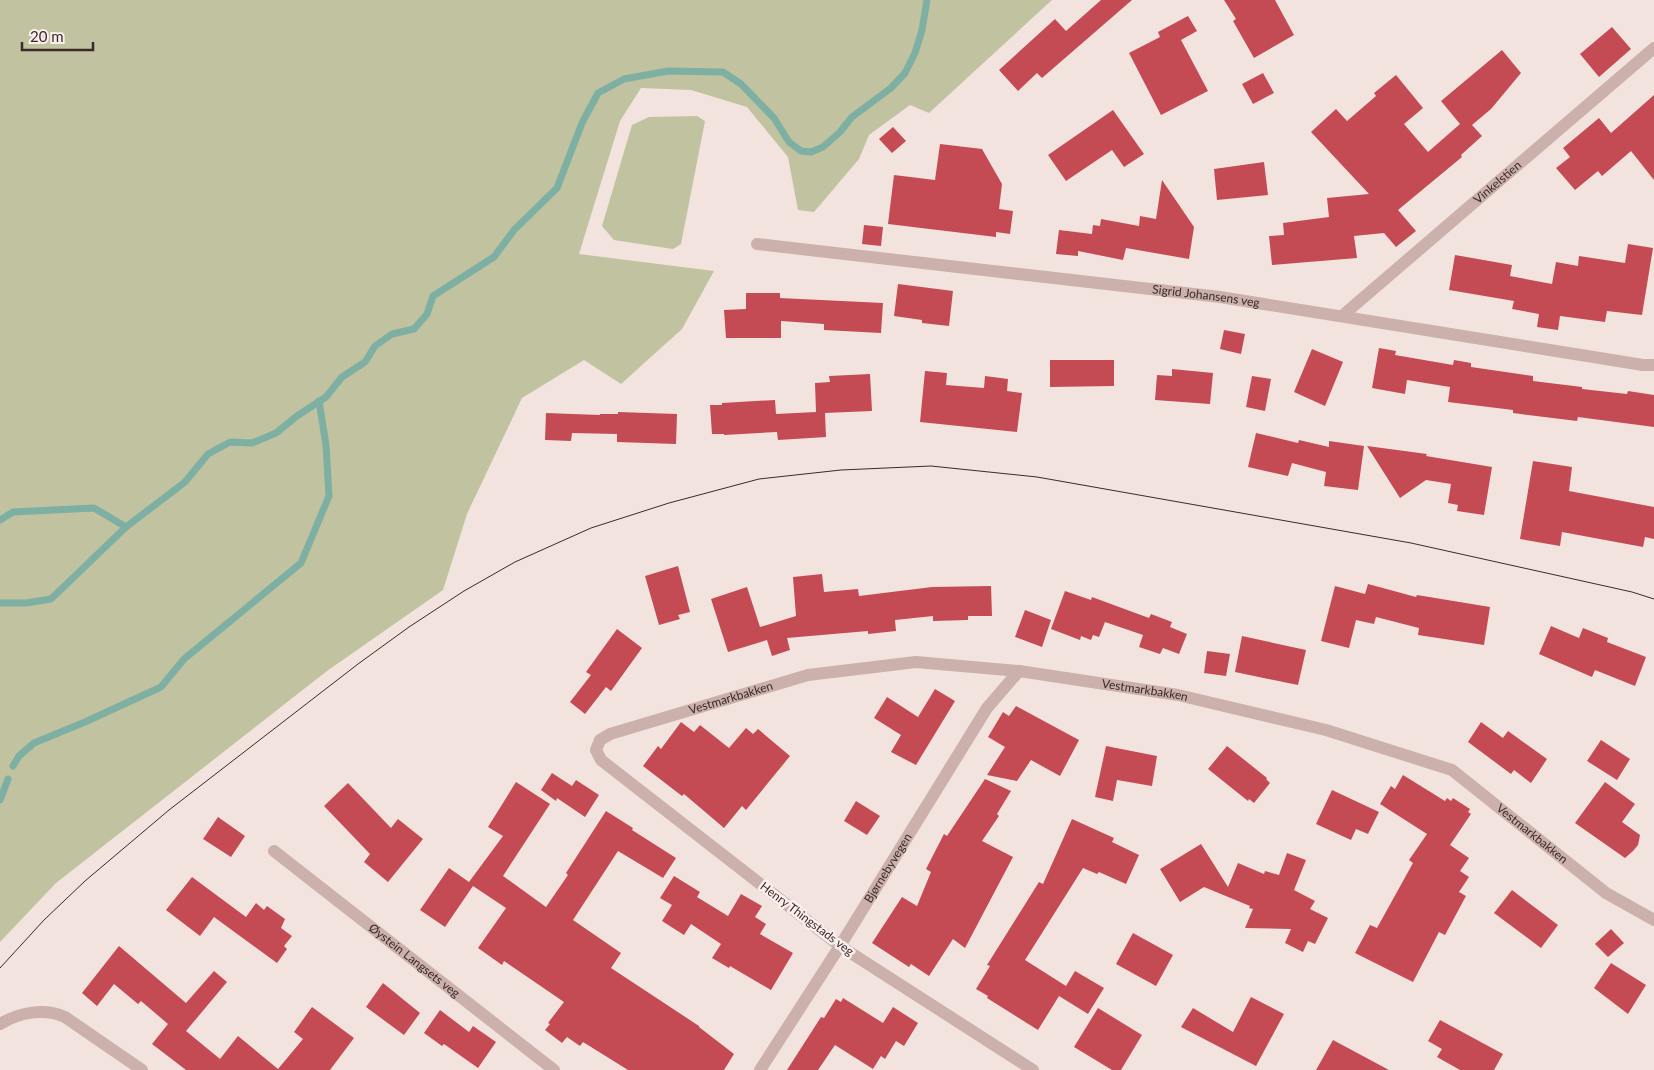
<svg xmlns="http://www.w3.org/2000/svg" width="1654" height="1070" font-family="Lato,sans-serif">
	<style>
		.green { fill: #c1c29f }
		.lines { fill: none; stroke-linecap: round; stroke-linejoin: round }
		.stream { stroke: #7eafa3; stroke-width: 7 }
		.building { fill: #c44b53 }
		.minor { stroke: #cbb0ab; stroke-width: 12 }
		.tram { stroke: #392a2a; stroke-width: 1 }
		.labels { text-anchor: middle; stroke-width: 5; stroke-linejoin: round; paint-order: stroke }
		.street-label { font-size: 12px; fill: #392a2a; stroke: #faefec }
	</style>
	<rect width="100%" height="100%" fill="#f3e3df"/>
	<g class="green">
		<path d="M0,0H1052L929,113L910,105L869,135L859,159L814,212L798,210L788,157L747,107L691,90L641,88L620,121L579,254L714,271L682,329L621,384L584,360L522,398L467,514L443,590L327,671L56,883L0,942Z"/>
		<path d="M697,116L705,121L681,244L673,249L614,240L602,226L632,125L649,117Z"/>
	</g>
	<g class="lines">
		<g class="stream">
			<path d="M0,520L13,512L94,508L126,527L185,482L208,454L230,442L252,443L276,433L297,416L326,397L342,377L365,362L375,346L392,334L414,329L427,314L433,296L494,257L514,230L557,188L582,123L598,93L624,79L668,71L723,72L741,84L774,118L789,142L801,151L811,152L823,147L840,132L852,117L891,88L905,73L915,53L922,30L927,0"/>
			<path d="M0,603H26L51,599L126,527"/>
			<path d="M13,766L19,756L34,743L85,722L161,687L184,659L301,563L329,496L326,445L319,401"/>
			<path d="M0,800L8,779"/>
		</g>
	</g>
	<g class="building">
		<path d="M1101,0H1132L1042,78L1037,73L1018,91L999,70L1055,19L1066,31Z"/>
		<path d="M1224,0H1275L1294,35L1254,58L1233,21L1236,19Z"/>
		<path d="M1188,16L1197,31L1181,40L1208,91L1161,115L1129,53L1160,37L1158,32Z"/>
		<path d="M1612,27L1631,49L1599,77L1580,54Z"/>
		<path d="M1502,50L1521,73L1491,109L1472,125L1482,136L1461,155L1462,157L1398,210L1416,231L1396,247L1384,233L1354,236L1357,258L1272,265L1269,236L1284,235L1283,223L1329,217L1327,198L1369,194L1311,132L1336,109L1347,121L1376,96L1374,93L1396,75L1423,108L1404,124L1428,152L1460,124L1441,101Z"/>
		<path d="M1263,73L1274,93L1253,104L1242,84Z"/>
		<path d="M1654,95V180L1631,151L1602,176L1598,171L1575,190L1556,168L1570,157L1563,148L1599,118L1611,133Z"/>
		<path d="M1113,110L1144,154L1124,167L1112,150L1066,181L1048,155Z"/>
		<path d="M893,127L906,141L892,153L879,139Z"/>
		<path d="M940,144L982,149L1002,184L999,209L1013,211L1010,234L996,232V237L888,224L894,175L935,180Z"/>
		<path d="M1264,162L1268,195L1217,200L1214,169Z"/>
		<path d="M1162,180L1194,227L1189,259L1126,248L1123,260L1078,251V256L1056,254L1059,230L1092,234L1093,225L1100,226L1101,219L1139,226L1140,216L1156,219Z"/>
		<path d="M864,225L883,227L881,246L862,244Z"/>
		<path d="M1628,244L1653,248L1642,315L1607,311L1605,322L1560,316L1558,330L1537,327L1539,314L1512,309L1514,301L1449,290L1455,255L1512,265L1510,276L1552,284L1556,262L1578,266L1579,256L1625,263Z"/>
		<path d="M898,284L953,291L949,326L922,323V320L894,316Z"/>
		<path d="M746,293H780V298L883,303L881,333L824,330V324L781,321V338H726L724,310L746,309Z"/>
		<path d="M1224,330L1245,334L1241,354L1220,349Z"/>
		<path d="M1379,348L1396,351L1395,355L1453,365L1454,360L1471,363V367L1533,376V381L1582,387V389L1627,394L1628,391L1654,395V427L1578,417L1577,421L1513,413V410L1448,402L1450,387L1407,380L1405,394L1372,388Z"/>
		<path d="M1312,349L1343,362L1325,406L1294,392Z"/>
		<path d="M1050,360H1114V386L1050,387Z"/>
		<path d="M1172,369L1213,373L1210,404L1155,400L1157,375L1172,376Z"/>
		<path d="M925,371L947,373L946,385L984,388L985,376L1008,379L1007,391L1022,393L1017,432L920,422Z"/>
		<path d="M870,374L872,411L825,413L826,437L778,440L777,432L724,435V434H712L710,405H722V403L775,400L776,414L816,412L815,383L830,382L829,376Z"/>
		<path d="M1252,376L1271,379L1265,411L1246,407Z"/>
		<path d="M618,412L677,414L676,444L617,442V434L572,433L571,441L545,440L546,413L600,415V414H618Z"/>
		<path d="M1256,433L1298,443L1299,440L1329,447V441L1364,446L1358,490L1324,486L1326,472L1292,463L1288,476L1248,467Z"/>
		<path d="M1367,446L1427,454L1426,456L1492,467L1484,515L1457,511L1458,505L1448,503L1451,484L1426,480L1400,498Z"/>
		<path d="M1533,461L1572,467L1569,491L1654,507V539L1645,537L1643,547L1562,532L1560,546L1520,539Z"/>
		<path d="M678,566L690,612L678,615L680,619L659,625L645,576Z"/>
		<path d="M822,574L824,592L858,589L859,596L932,587L991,586L992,616H968V620L933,621V616L895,620L896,631L868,634V631L787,638L790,650L772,656L767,640L728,652L711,599L747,587L760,627L796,616L793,577Z"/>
		<path d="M1368,584L1416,597L1417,595L1490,607L1484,645L1418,635L1419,628L1376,617L1374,624L1356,620L1349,648L1321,641L1335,586L1365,594Z"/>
		<path d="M1065,591L1091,600L1092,597L1149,618L1151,614L1172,622L1170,627L1187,634L1179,654L1163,648L1160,654L1139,647L1143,635L1105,622L1099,637L1093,635L1091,640L1081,636L1080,640L1051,629Z"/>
		<path d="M1025,610L1051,620L1042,647L1015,637Z"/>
		<path d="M1551,626L1579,638L1583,628L1608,638L1607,642L1646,657L1635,686L1595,670L1592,677L1539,654Z"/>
		<path d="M617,629L642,648L611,691L606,687L585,714L570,702L591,675L586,672Z"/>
		<path d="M1242,636L1306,650L1298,685L1235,672Z"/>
		<path d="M1207,651L1230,654L1226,676L1204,673Z"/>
		<path d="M935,689L955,701L916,765L891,752L901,735L874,718L887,697L918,717Z"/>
		<path d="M1016,706L1079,740L1060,776L1031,760L1017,781L987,775L1005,747L988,737L1003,712L1009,716Z"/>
		<path d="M681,722L694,732L700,725L729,748L746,728L753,734L758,729L790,756L746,810L742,806L724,828L684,794L682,796L643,766L658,746L661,749Z"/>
		<path d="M1481,722L1503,738L1508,731L1547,759L1531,783L1514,770L1511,774L1468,742Z"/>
		<path d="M1601,740L1630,759L1617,780L1587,761Z"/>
		<path d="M1106,746L1157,756L1152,786L1117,780L1113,801L1095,797Z"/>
		<path d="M1227,746L1267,778L1266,779L1270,783L1254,803L1249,799L1248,801L1208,769Z"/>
		<path d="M552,773L572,786L576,780L599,795L585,817L557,798L556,801L541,790Z"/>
		<path d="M1403,775L1445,801L1447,798L1451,801L1453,798L1470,809L1468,812L1471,814L1450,845L1469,858L1460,871L1469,877L1459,892L1466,896L1445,935L1439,932L1413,982L1355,953L1370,925L1377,928L1413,863L1409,860L1427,834L1380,804L1391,786L1395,789Z"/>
		<path d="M985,779L1011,791L997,814L999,816L982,841L1013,857L965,948L953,939L929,976L911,964L909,967L872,943L902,897L917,906L931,872L926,869L944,834L947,836Z"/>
		<path d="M516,782L550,804L503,876L546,907L568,875L566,873L606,811L633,828L632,830L676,858L663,878L618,851L573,920L621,953L611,968L699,1026V1027L734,1054L724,1070H628L583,1042L580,1046L567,1037L562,1043L545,1030L550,1024L548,1023L564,1002L504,961L502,965L478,948L506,908L473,886L445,927L420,910L449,868L469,882L503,836L488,827Z"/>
		<path d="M1605,782L1635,804L1622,822L1640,835L1638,845L1633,851L1625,858L1575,823Z"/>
		<path d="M348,783L391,828L398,819L423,839L388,882L364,862L370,854L324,806Z"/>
		<path d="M1332,790L1379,812L1368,834L1356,829L1351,840L1316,824Z"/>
		<path d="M856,801L880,816L867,835L844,821Z"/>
		<path d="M218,817L245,836L231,857L203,839Z"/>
		<path d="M1072,819L1114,838L1112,842L1139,855L1126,884L1099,872L1097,874L1083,868L1025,960L1066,986L1075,971L1104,988L1088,1014L1059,996L1038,1030L987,998L988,996L976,989L990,966L987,965L1039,882L1043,884Z"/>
		<path d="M1201,844L1228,887L1238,863L1264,874L1265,871L1279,875L1287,853L1306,860L1294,890L1315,901L1310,909L1328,918L1315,944L1308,941L1303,952L1285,943L1291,929L1245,928L1253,909L1249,908L1250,906L1204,887L1180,902L1160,869Z"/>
		<path d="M674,876L700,892L697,897L728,916L741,894L762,906L755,917L766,924L760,934L793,953L771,990L730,966L729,968L712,958L721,944L691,924L684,935L662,921L672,905L660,898Z"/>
		<path d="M192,877L246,917L256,903L264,910L267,906L285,919L281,928L292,936L284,946L287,949L277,963L214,917L200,936L166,910Z"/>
		<path d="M1512,890L1558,925L1541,948L1494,913Z"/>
		<path d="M1611,929L1624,943L1608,957L1595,944Z"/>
		<path d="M1133,933L1173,955L1156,986L1116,964Z"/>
		<path d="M119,946L186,1003L214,971L227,982L186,1031L220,1059L238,1036L278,1069L303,1039L294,1032L312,1007L354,1038L330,1070H186L152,1044L168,1024L141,1001L138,1004L114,984L97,1006L82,993Z"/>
		<path d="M1611,963L1646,985L1628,1014L1594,988Z"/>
		<path d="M383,983L420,1013L404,1035L366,1007Z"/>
		<path d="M1251,997L1284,1014L1256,1066L1181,1027L1193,1008L1233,1032Z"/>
		<path d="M843,998L883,1023L893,1007L918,1023L904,1046L896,1041L885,1059L881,1056L873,1069L835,1045L818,1070H787L821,1017L824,1018L836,999L841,1002Z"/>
		<path d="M1098,1008L1142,1035L1121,1070H1112L1074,1047Z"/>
		<path d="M440,1010L469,1032L473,1026L496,1042L478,1068L444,1044L442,1046L424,1033Z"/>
		<path d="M1440,1020L1503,1054L1494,1070H1460L1437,1057L1442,1049L1428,1041Z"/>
		<path d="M1333,1040L1389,1070H1316Z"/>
	</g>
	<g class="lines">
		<g class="minor">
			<path id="s1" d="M757,244L1220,297L1643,365H1654"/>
			<path id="s2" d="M1342,316L1654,48"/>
			<path id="s3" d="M274,851L554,1070"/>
			<path d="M0,1024C20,1012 44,1008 65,1017L142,1070"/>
			<path id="s4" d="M760,1070L840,946L987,708L1019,671"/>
			<path id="s5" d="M1033,1070L840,946L601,760L596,750L600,740L610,734L808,675L916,662L1019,671L1178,695L1326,730L1452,770L1606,893L1654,920"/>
		</g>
		<path class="tram" d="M0,968L44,920L85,881L169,810L358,664L409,627L464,591L515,562L591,528L669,503L759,479L841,470L931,466L1037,477L1411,543L1632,592L1654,599"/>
	</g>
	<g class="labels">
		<g class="street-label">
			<text dy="4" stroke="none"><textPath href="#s2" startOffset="205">Vinkelstien</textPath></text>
			<text dy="4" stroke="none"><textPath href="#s1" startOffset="452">Sigrid Johansens veg</textPath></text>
			<text dy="4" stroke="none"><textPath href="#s5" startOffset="1112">Vestmarkbakken</textPath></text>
			<text dy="4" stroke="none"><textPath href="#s5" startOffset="692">Vestmarkbakken</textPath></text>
			<text dy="4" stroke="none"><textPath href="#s5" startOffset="1532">Vestmarkbakken</textPath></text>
			<text dy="4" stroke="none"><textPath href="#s4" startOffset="239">Bjørnebyvegen</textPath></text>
			<text transform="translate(807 919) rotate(37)" y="4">Henry Thingstads veg</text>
			<text dy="4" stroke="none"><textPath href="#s3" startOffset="178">Øystein Langsets veg</textPath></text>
		</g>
	</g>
	<path d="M22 42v8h71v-8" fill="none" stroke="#392a2a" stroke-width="2.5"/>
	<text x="30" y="42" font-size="15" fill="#392a2a" stroke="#faefec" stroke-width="4" paint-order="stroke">20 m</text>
</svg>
